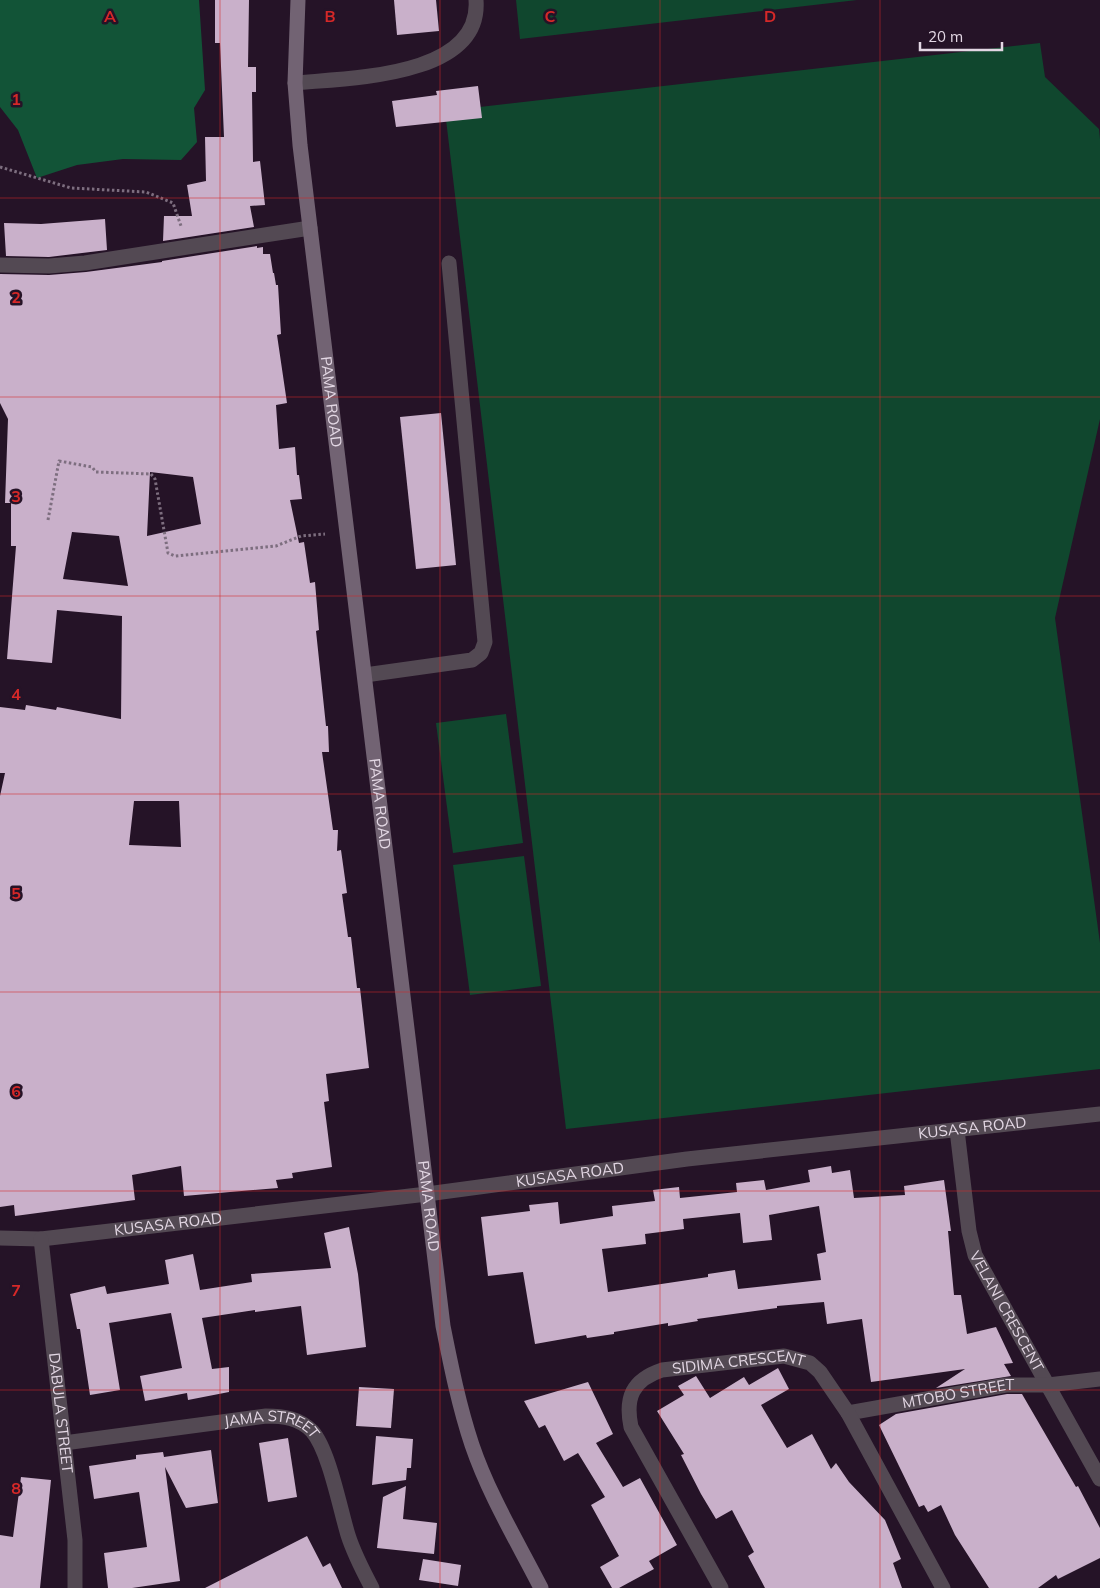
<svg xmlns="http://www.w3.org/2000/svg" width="1100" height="1588" font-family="Mulish,sans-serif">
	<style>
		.green { fill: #10472e }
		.forest { fill: #125437 }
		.building { fill: #c9b0ca; fill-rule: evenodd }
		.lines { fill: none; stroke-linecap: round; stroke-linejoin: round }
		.path { stroke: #7d6e7f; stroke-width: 3; stroke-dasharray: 2.5 2.5; stroke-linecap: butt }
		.lane { stroke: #534953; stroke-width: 15 }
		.street { stroke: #534953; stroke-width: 15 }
		.secondary { stroke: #726373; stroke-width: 15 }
		.grid { fill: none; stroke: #d62828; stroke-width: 1; stroke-opacity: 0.55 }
		.labels { text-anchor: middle; stroke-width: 5; stroke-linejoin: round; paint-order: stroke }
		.street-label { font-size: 15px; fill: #e3d7e4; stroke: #251327 }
		.grid-label { font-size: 16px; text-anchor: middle; font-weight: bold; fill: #d62828; stroke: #251327; stroke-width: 5; stroke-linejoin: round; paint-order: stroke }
	</style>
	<rect width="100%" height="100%" fill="#251327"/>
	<g class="green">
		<path d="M516,0H857L520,39Z"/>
		<path d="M1040,43L1045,77L1099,129L1100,139V419L1055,618L1100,943V1069L566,1129L445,111Z"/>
		<path d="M506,714L523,843L453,853L436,723Z"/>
		<path d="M524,856L541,986L470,995L453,865Z"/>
	</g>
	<path class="forest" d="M0,0H199L205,90L194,108L197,142L181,160L123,159L77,165L37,178L18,130L0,107Z"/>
	<g class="building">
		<path d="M215,0H249L248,67H256V92H252L253,162L260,161L265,205L250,206L254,227L163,241L164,216H192L187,185L206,181L205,137H224L220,43H215Z"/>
		<path d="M394,0H436L439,31L397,35Z"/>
		<path d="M478,86L482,118L396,127L392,101L437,95L436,91Z"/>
		<path d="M105,219L107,250L49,257L6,256L4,223L41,224Z"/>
		<path d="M257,246V248L263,247V254H270L273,273H274L276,285H278L281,334L277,335L287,403L276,405L279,449L295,447L297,475H299L302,499L290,500L299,543L304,542L310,583L315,582L319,630L316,631L326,726H328L329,752H322L333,830H338L337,851L341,850L347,893L342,894L348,937H351L357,988H360L369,1068L326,1074L329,1101L324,1102L332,1167L292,1173L293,1178L276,1180L278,1188L184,1196L181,1166L132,1175L135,1200L15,1216L14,1205L0,1207V796L5,773H0V707L25,710L26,705L56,710L57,707L121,719L122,616L57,610L52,663L7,659L16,546H11V503H5L8,419L0,403V274L49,275L86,272L162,262V261ZM150,472L193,477L201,524L147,536ZM72,532L119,536L128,586L63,579ZM134,801H179L181,847L129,845Z"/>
		<path d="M441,413L456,565L416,569L400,417Z"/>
		<path d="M831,1166L832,1173L850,1170L854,1198L905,1195L904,1186L944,1180L951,1231H948L954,1295H961L967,1334L996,1327L1013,1363L1004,1364L1011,1376L936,1388L965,1369L871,1382L862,1319L827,1324L824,1302L777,1306V1308L697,1319L698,1321L668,1326V1323L614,1332V1334L587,1338L586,1335L535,1344L523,1272L488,1276L481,1217L530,1211L529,1205L558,1202L560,1224L613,1216L612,1206L655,1201L653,1190L679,1187L680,1198L737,1192L736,1183L764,1180L766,1190L810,1182L808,1170ZM819,1206L826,1252L817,1254L821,1280L738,1289L735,1270L708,1274V1277L608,1292L602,1249L646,1244L645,1234L684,1229L683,1219L740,1213L743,1243L772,1240L769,1215Z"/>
		<path d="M349,1227L358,1274L366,1347L307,1355L301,1306L255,1312V1310L202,1318L212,1369L229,1367V1392L188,1400L187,1393L145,1401L140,1376L182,1368L171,1313L109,1323L120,1390L90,1395L80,1329H77L70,1294L105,1286L107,1294L169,1284L165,1260L193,1254L200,1290L252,1282L251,1274L331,1268L324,1233Z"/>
		<path d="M778,1368L789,1389L761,1405L787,1448L812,1434L831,1469L836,1463L849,1482L885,1520L901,1559L893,1563L902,1588H765L748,1556L754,1552L732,1510L716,1519L701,1494L681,1455L684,1454L657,1411L684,1395L678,1386L696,1376L710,1398L744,1377L749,1385Z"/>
		<path d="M588,1382L613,1434L596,1443L623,1487L640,1478L677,1545L649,1561L654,1569L619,1588H612L600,1567L619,1556L591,1505L605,1497L578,1453L564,1461L545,1425L539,1428L524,1401Z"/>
		<path d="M359,1387L394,1389L391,1428L356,1426Z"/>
		<path d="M1007,1394H1022L1076,1487L1078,1486L1100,1528V1558L1058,1579L1056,1575L1038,1588H989L955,1535L941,1505L928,1512L924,1505L919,1507L879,1425L896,1414Z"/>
		<path d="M376,1436L413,1439L411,1468H407L406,1480L372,1485Z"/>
		<path d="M288,1438L297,1497L268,1502L259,1443Z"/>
		<path d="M211,1450L218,1503L186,1508L165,1467L180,1581L132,1588H108L104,1553L147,1547L139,1492L94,1499L89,1466L136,1459V1455L163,1452L164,1457Z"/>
		<path d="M21,1477L51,1480L40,1588H0V1535L13,1537Z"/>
		<path d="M406,1486L403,1519L437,1523L434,1554L377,1548L383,1497Z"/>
		<path d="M307,1536L323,1567L330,1563L342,1588H205Z"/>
		<path d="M423,1559L461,1565L458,1586L419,1580Z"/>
	</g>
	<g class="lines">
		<g class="path">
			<path d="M0,167L71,188L146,192L173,203L181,226"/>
			<path d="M48,520L59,461L92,467L96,472L151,474L155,479L168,553L175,556L276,546L301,536L325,534"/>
		</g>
		<g class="lane">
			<path d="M295,83C346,78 482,78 476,0"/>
			<path d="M365,675L472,660L481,653L485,642L449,263"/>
		</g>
		<g class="street">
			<path d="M0,265L49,266L85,263L310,228"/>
			<path id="s1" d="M957,1130L969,1231L975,1255L1100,1479"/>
			<path id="s2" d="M0,1238L41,1239L427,1194L687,1159L1100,1114"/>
			<path id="s3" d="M41,1239L75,1540V1588"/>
			<path id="s4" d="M848,1413L1006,1385H1048L1100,1379"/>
			<path id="s5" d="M64,1443L266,1416C283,1416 299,1418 312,1431C329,1450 340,1509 348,1535C354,1554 363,1571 372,1588"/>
			<path id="s6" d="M721,1588L631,1427C625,1398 632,1380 662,1370L784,1356L810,1363L820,1372L848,1413L943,1588"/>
		</g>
		<path class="secondary" id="s7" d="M298,0L295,83L300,145L443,1326C451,1366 459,1406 472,1445C489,1495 517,1541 541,1588"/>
	</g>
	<path class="grid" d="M220,0V1588M440,0V1588M660,0V1588M880,0V1588M0,198H1100M0,397H1100M0,596H1100M0,794H1100M0,992H1100M0,1191H1100M0,1390H1100"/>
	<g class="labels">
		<g class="street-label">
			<text dy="5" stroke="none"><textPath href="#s7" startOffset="404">PAMA ROAD</textPath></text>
			<text dy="5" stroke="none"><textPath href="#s7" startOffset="809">PAMA ROAD</textPath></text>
			<text dy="5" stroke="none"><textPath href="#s2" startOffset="979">KUSASA ROAD</textPath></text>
			<text dy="5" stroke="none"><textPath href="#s2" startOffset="574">KUSASA ROAD</textPath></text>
			<text dy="5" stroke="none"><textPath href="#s7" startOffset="1214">PAMA ROAD</textPath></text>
			<text dy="5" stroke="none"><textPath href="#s2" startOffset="169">KUSASA ROAD</textPath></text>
			<text dy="5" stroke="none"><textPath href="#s1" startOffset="191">VELANI CRESCENT</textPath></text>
			<text dy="5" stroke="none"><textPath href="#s6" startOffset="335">SIDIMA CRESCENT</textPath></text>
			<text dy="5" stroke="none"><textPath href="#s4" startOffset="112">MTOBO STREET</textPath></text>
			<text dy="5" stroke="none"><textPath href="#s3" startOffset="175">DABULA STREET</textPath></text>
			<text dy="5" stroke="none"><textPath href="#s5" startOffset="211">JAMA STREET</textPath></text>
		</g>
	</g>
	<g class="grid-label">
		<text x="110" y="22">A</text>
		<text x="330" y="22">B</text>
		<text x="550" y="22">C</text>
		<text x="770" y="22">D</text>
		<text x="16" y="105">1</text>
		<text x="16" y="303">2</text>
		<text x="16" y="502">3</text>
		<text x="16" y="700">4</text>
		<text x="16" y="899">5</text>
		<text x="16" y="1097">6</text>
		<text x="16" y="1296">7</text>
		<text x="16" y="1494">8</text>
	</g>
	<path d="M920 42v8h82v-8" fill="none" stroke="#e3d7e4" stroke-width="2.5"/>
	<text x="928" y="42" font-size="15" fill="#e3d7e4" stroke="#251327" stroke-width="4" paint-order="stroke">20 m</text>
</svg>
